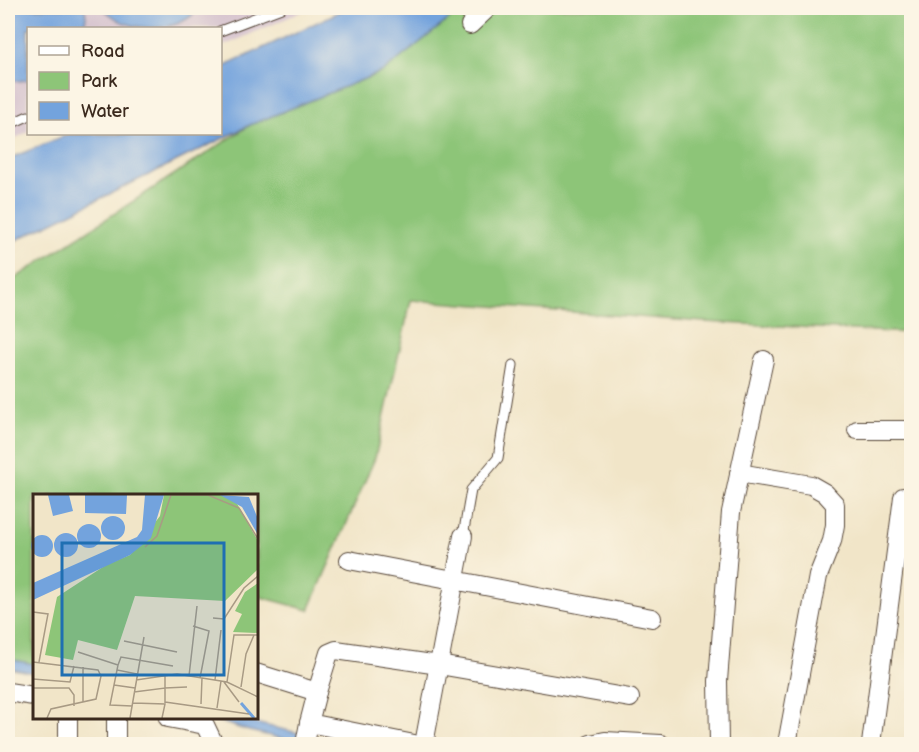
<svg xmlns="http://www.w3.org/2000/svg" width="919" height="752" font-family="'Balsamiq Sans',sans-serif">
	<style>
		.industrial { fill: #d1bdcc }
		.green { fill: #8dc578; stroke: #64784b; stroke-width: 1.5 }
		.water { fill: #73a3dd; stroke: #57667e; stroke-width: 1.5 }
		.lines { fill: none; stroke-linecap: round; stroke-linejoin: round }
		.service-casing { stroke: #564638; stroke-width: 11 }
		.minor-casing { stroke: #564638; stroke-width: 20 }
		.service { stroke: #fff; stroke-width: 9 }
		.minor { stroke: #fff; stroke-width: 18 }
		.inset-river { fill: none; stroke: #73a3dd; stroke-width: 3 }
		.inset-road { fill: none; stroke: #a89a84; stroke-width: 1.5 }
		.view { fill: #1f6fb2; fill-opacity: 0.15; stroke: #1f6fb2; stroke-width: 3 }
		.inset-edge { fill: none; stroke: #3b2a1e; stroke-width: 3 }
	</style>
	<rect width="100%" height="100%" fill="#fcf5e5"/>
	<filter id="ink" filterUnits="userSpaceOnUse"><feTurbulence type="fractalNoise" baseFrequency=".0167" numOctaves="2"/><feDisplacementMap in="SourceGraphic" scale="12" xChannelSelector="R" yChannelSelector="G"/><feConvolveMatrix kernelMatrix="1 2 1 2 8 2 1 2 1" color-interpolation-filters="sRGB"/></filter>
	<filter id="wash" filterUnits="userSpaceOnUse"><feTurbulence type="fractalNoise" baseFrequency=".008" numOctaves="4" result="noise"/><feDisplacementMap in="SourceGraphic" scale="24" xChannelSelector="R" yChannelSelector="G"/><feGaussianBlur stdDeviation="1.35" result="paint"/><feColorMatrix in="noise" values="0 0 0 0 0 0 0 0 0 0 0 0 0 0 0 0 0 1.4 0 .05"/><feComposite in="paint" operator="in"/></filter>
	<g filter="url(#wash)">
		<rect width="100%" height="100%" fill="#f1e5c8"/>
		<path class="industrial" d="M8,8H310L221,47L220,28H28V132L8,142Z"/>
		<path class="green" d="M463,8H911V333L704,322L411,300L375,458L309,610L257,596L256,496H34V664L8,659V283L250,125L384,71Z"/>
		<g class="water">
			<path d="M8,8H85L86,17L84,28H28V80L17,81L8,79Z"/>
			<path d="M102,8H199C183,29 149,32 125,23C117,21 109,13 102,8Z"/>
			<path d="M347,8H463L384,71L250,125L8,244V159L69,134H220L221,68Z"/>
			<path d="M8,659L34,664V673L8,668Z"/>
			<path d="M208,718H233L299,733L297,742L249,731Z"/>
		</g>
	</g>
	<g filter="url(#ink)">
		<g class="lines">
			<defs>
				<g id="service">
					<path d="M220,31L281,8"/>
					<path d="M8,125L28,116"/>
					<path d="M463,536L471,490L498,458L513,365"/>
				</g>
				<g id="minor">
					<path d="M470,25L488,8"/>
					<path d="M857,430H912"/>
					<path d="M739,473L811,485L825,493L835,504V525L832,541L818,576L787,744"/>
					<path d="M349,560L652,618"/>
					<path d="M256,673L317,692L309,723L414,744"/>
					<path d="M8,692L34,696"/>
					<path d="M317,692L329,653L336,650L439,665L630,698"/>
					<path d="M116,718V744"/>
					<path d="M168,718L205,725L214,744"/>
					<path d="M68,744V718"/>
					<path d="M305,744L309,723"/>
					<path d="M424,744L463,536"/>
					<path d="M590,744L605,741L661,744"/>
					<path d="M719,744L718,681L731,512L764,360"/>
					<path d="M871,744L903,497"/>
				</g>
			</defs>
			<use href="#service" class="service-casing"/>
			<use href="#minor" class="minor-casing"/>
			<use href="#service" class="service"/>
			<use href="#minor" class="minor"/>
		</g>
	</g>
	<g transform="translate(33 494)">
		<rect width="225" height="225" fill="#f1e5c8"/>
		<path d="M131,1H187L202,6L225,47V75L192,107L102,102L84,156L45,146L40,166L12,161L24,103L73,71L97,61L127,22ZM225,89V139L200,138L209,120L202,117L212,98Z" fill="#8dc578"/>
		<path d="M15,1H36L40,17L20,22ZM52,1H94L93,20L52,19ZM112,1H131L118,44L97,61L0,106V89L104,43L109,36ZM187,1L216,3L225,25V41L209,13ZM68 34a12 12 0 1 1 24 0a12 12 0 1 1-24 0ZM44 42a12 12 0 1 1 24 0a12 12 0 1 1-24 0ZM21 51a12 12 0 1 1 24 0a12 12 0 1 1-24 0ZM-2 52a11 11 0 1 1 22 0a11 11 0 1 1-22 0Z" fill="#73a3dd"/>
		<path class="inset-river" d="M208,209L221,224"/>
		<path class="inset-road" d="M112,53L124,42L138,1H175L206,14L225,45M0,118L15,120L6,168M180,124L191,125L211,94L225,82M160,132L176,137L167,184M91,147L144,158M45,158L85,171L84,176L104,180M0,168L65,176L68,182L63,205L18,215L14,224M85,171L88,163L140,172M50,173V208M84,176L77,211L99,212M132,180V194L154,193M156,182L164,112M0,185L37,188L41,172M103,186L144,180L194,188L225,203M182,186L188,136M191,188L206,208M194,188L201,141H225M81,191L102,194M208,193L213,160L221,141M0,194H36L41,201V212M101,198L132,194V209M132,208L216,220M100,209L132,210L129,224M168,210L169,184M184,214L188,187M97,224L111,143"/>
		<path class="view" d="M29,49H191V181H29Z"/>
		<rect width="225" height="225" class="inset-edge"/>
	</g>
	<rect width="919" height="752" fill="none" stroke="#fcf5e5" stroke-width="30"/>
	<rect x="27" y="27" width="195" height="108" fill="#fcf5e5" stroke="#afa495" stroke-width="1.5"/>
	<rect x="39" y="46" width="30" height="9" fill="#ffffff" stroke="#afa495" stroke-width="1.5"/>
	<text x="81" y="57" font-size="18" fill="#3b2a1e">Road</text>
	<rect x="39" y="72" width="30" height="18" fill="#8dc578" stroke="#afa495" stroke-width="1.5"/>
	<text x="81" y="87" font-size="18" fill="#3b2a1e">Park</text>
	<rect x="39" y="102" width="30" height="18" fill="#73a3dd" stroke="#afa495" stroke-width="1.5"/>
	<text x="81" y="117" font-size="18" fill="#3b2a1e">Water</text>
</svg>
